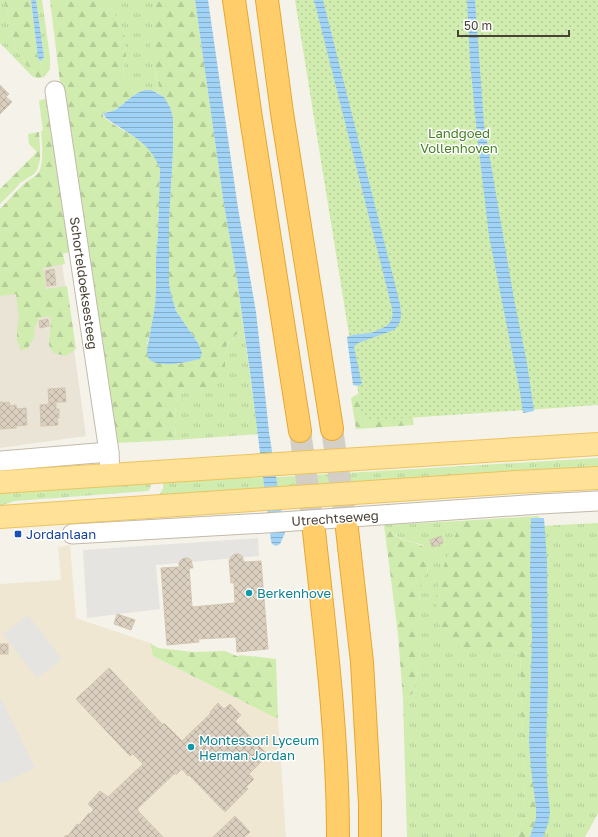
<svg xmlns="http://www.w3.org/2000/svg" width="598" height="837" font-family="'Golos Text',sans-serif">
	<style>
		.residential { fill: #eae4d6 }
		.education { fill: #efe7d2 }
		.grass { fill: url(#grass-tufts) }
		.forest { fill: url(#forest-firs) }
		.park { fill: url(#park-dots) }
		.parking { fill: #e6e4e0 }
		.water { fill: url(#water-rules) }
		.building { fill: url(#building-cross-hatch); stroke: #d3c6b0 }
		.lines { fill: none; stroke-linecap: round; stroke-linejoin: round }
		.highway-tunnel { stroke: #d3cfc5; stroke-width: 22; stroke-dasharray: 22 11; stroke-linecap: butt }
		.minor-casing { stroke: #c2baaa; stroke-width: 21 }
		.major-casing { stroke: #ecc360; stroke-width: 24 }
		.highway-casing { stroke: #e8a630; stroke-width: 24 }
		.minor { stroke: #fff; stroke-width: 19 }
		.major { stroke: #ffe298; stroke-width: 22 }
		.highway { stroke: #ffce6a; stroke-width: 22 }
		.transit-dot { fill: #1a4fb4; stroke: #fff; stroke-width: 1.5 }
		.culture-dot { fill: #0f9aa8; stroke: #fff; stroke-width: 1.5 }
		.labels { text-anchor: middle; stroke-width: 3; stroke-linejoin: round; paint-order: stroke }
		.park-label { font-size: 13px; fill: #478025; stroke: #fff }
		.street-label { font-size: 13px; fill: #4a4236; stroke: #fff }
		.transit-label { font-size: 13px; fill: #164399; stroke: #fff; text-anchor: start }
		.culture-label { font-size: 13px; fill: #0d838f; stroke: #fff; text-anchor: start }
	</style>
	<defs>
		<pattern id="grass-tufts" width="24" height="20" patternUnits="userSpaceOnUse"><rect width="24" height="20" fill="#d0ecaf"/><path d="M3 7l-1-3M5 7V3M7 7l1-3M15 17l-1-3M17 17v-4M19 17l1-3" fill="none" stroke="#b4cc97"/></pattern>
		<pattern id="forest-firs" width="22" height="20" patternUnits="userSpaceOnUse"><rect width="22" height="20" fill="#d0ecaf"/><path d="M5 1l3.5 6h-7zM16 11l3.5 6h-7z" fill="#b4cc97"/></pattern>
		<pattern id="park-dots" width="8" height="8" patternUnits="userSpaceOnUse"><rect width="8" height="8" fill="#d0ecaf"/><path d="M2 2h.1M6 6h.1" fill="none" stroke="#b4cc97" stroke-width="1.8" stroke-linecap="round"/></pattern>
		<pattern id="water-rules" width="6" height="5" patternUnits="userSpaceOnUse"><rect width="6" height="5" fill="#a1d3f6"/><path d="M0 2.5h6" fill="none" stroke="#85adc8"/></pattern>
		<pattern id="building-cross-hatch" width="8" height="8" patternUnits="userSpaceOnUse"><rect width="8" height="8" fill="#dbd0c0"/><path d="M0 0l8 8M0 8l8-8" fill="none" stroke="#b4aa9d"/></pattern>
	</defs>
	<rect width="100%" height="100%" fill="#f5f2e9"/>
	<path class="residential" d="M62,263L86,436L0,448V266Z"/>
	<path class="education" d="M70,545L76,618L150,643L153,656L278,719L286,837H0V584L61,580L58,547Z"/>
	<g class="grass">
		<path d="M0,0H4L16,49L37,78L33,77L0,43Z"/>
		<path d="M36,0H42L50,58V69L48,72L44,77L40,61L42,60L44,57Z"/>
		<path d="M107,0H159L154,10L155,71L161,95C151,89 145,88 135,95C132,87 130,82 122,77L126,56L124,32Z"/>
		<path d="M241,332H244L258,434L176,440C176,424 172,405 181,390L194,388L225,369C225,351 224,341 241,332Z"/>
		<path d="M598,458V470L159,495C163,490 165,485 161,479L280,477Z"/>
		<path d="M151,482C151,486 151,488 148,491L15,501L0,506V488Z"/>
		<path d="M459,521L456,534L491,652L503,650L520,653L525,806L517,837H407L403,700L405,699L414,692L417,677L419,661V605L420,589L424,577L429,565L423,545C405,540 398,539 384,525Z"/>
		<path d="M598,523V813L585,837H540V526Z"/>
	</g>
	<g class="forest">
		<path d="M4,0H31L38,58L40,61L44,77L40,78H37L16,49Z"/>
		<path d="M50,0H107L124,32L126,56L122,77C130,82 132,87 135,95L113,111L103,113V116C112,125 124,130 135,137C147,144 155,156 160,169L158,233L156,258V287L155,306L151,329L147,344L178,364L198,359V343L176,311L171,294L169,283V222L173,150V118L170,107L164,97L161,95L160,91L150,48L154,10L159,0H195L224,205L237,279L244,332H241L234,336L227,344L225,355V369L221,378L209,387L181,390C172,405 176,424 176,440L116,443L64,115Z"/>
		<path d="M44,99H47L73,251L63,254L65,264L43,268L46,289L67,286L76,349L66,356L53,353L49,345L51,319L48,316L39,318L35,327L34,337L28,348L21,351L17,340V328L19,318L16,294L0,296V209C8,201 14,193 22,186C27,180 35,178 39,172C44,161 42,143 41,131H43L39,101Z"/>
		<path d="M39,132L40,147V160L37,170L34,174L20,183L14,190L0,204V189L37,152L29,144L28,134Z"/>
		<path d="M363,391L409,399L414,425L356,429L351,398Z"/>
		<path d="M539,516L540,526V837H517L525,806L520,653L503,650L491,652H480L460,647L449,640L440,628L437,613L436,594L440,576L456,534L459,521Z"/>
		<path d="M384,525C390,530 395,536 402,539C412,543 420,543 428,550L429,565L424,577L420,589L419,605L420,632L419,661L417,677L414,692L405,699L403,700L398,634Z"/>
		<path d="M150,643L158,648L193,652L225,651L239,657V655L276,659L278,719L153,656Z"/>
	</g>
	<path class="park" d="M295,0H598V405L363,421Z"/>
	<g class="parking">
		<path d="M258,538L259,556L156,565L160,609L87,618L83,550Z"/>
		<path d="M28,615L62,659L37,678L3,634Z"/>
		<path d="M1,698L35,768L1,784L0,781V699Z"/>
	</g>
	<g class="water">
		<path d="M31,0H36L44,57L42,60L40,61L38,58Z"/>
		<path d="M195,0H208L238,208L256,312L262,365L269,432L285,533L280,544L276,546L272,544L271,541L251,380L237,279L224,205Z"/>
		<path d="M314,0H323L400,304C401,315 403,321 394,330L358,343L354,347L362,384L358,386L353,385L347,337C355,333 360,335 369,333C372,333 375,331 378,330C390,325 394,321 392,308Z"/>
		<path d="M467,0H475L484,124L514,299L527,363L534,411L523,413L520,392L489,236L477,134L470,61Z"/>
		<path d="M145,90H151L157,93L164,97L170,107L173,118V150L169,222V283L171,294L176,311L198,343L202,353L200,359C188,362 158,369 149,359C147,356 147,353 147,350L155,306L156,287V258L158,233L160,169C149,140 129,135 106,118L103,114C106,112 111,112 115,110C124,104 135,92 145,90Z"/>
		<path d="M531,518H544L547,560L548,685L546,745L547,780L550,813L548,824L543,837H530L536,818V808L531,769L529,742L532,634L530,572Z"/>
	</g>
	<g class="building">
		<path d="M0,85L9,94L6,97L12,102L0,114Z"/>
		<path d="M54,269L56,285L47,286L45,271Z"/>
		<path d="M48,319L49,326L40,328L39,321Z"/>
		<path d="M65,388L66,402H56V409H59V418H57L58,425L41,426L40,405L49,404L48,389Z"/>
		<path d="M0,402H3V403L9,402L10,406L16,405L17,409L26,408L27,425L16,426V428L0,429Z"/>
		<path d="M441,536L443,543L432,547L430,540Z"/>
		<path d="M236,554H239L242,556L244,562L261,561L268,649L237,652L236,637L198,639L199,642L167,645L161,568L179,567V563L180,561L182,559L186,558H188L191,560L193,568H189L192,607L235,603L234,583H231L229,560L233,555Z"/>
		<path d="M117,614L135,620L131,630L114,624Z"/>
		<rect x="0" y="644" width="8" height="10"/>
		<path d="M109,668L163,725L164,723L182,741L211,713L210,712L218,703L224,709L230,704L241,715L235,721L268,755L249,774L254,779L246,787L248,789L225,812L189,775L188,776L182,769L176,775L175,773L137,809L139,811V812L163,837H64L66,835L68,836L77,824L79,825L89,813L90,814L94,809L88,804L100,791L108,797L143,764L133,754L130,756L76,699Z"/>
		<path d="M235,816L250,832L244,837H213Z"/>
	</g>
	<g class="lines">
		<g class="highway-tunnel">
			<path d="M332,429L347,529"/>
			<path d="M300,431L314,531"/>
		</g>
		<defs>
			<g id="minor">
				<path d="M55,91L109,452L110,475"/>
				<path d="M0,461L109,452"/>
				<path d="M72,534L266,523L540,504L598,501"/>
			</g>
			<g id="major">
				<path d="M0,482C199,469 399,456 598,444"/>
				<path d="M0,517L516,482L598,478"/>
			</g>
			<g id="highway">
				<path d="M234,0L251,118L300,431"/>
				<path d="M267,0L282,113L332,429"/>
				<path d="M347,529L362,662L370,804V837"/>
				<path d="M314,531C325,633 338,735 338,837"/>
			</g>
		</defs>
		<use href="#minor" class="minor-casing"/>
		<use href="#major" class="major-casing"/>
		<use href="#highway" class="highway-casing"/>
		<use href="#minor" class="minor"/>
		<use href="#major" class="major"/>
		<use href="#highway" class="highway"/>
	</g>
	<rect class="transit-dot" x="14" y="530" width="8" height="8" rx="2"/>
	<g class="culture-dot">
		<circle cx="249" cy="593" r="4"/>
		<circle cx="191" cy="747" r="4"/>
	</g>
	<g class="labels">
		<g class="park-label">
			<text x="459" y="138">Landgoed<tspan x="459" dy="15">Vollenhoven</tspan></text>
		</g>
		<g class="street-label">
			<text transform="translate(84 283) rotate(82)" y="5">Schorteldoeksesteeg</text>
			<text transform="translate(335 518) rotate(-4)" y="5">Utrechtseweg</text>
		</g>
		<g class="transit-label">
			<text x="26" y="539">Jordanlaan</text>
		</g>
		<g class="culture-label">
			<text x="257" y="598">Berkenhove</text>
			<text x="199" y="745">Montessori Lyceum<tspan x="199" dy="15">Herman Jordan</tspan></text>
		</g>
	</g>
	<path d="M458 30v6h111v-6" fill="none" stroke="#4a4236" stroke-width="2"/>
	<text x="464" y="30" font-size="12" fill="#4a4236" stroke="#ffffff" stroke-width="3" paint-order="stroke">50 m</text>
</svg>
